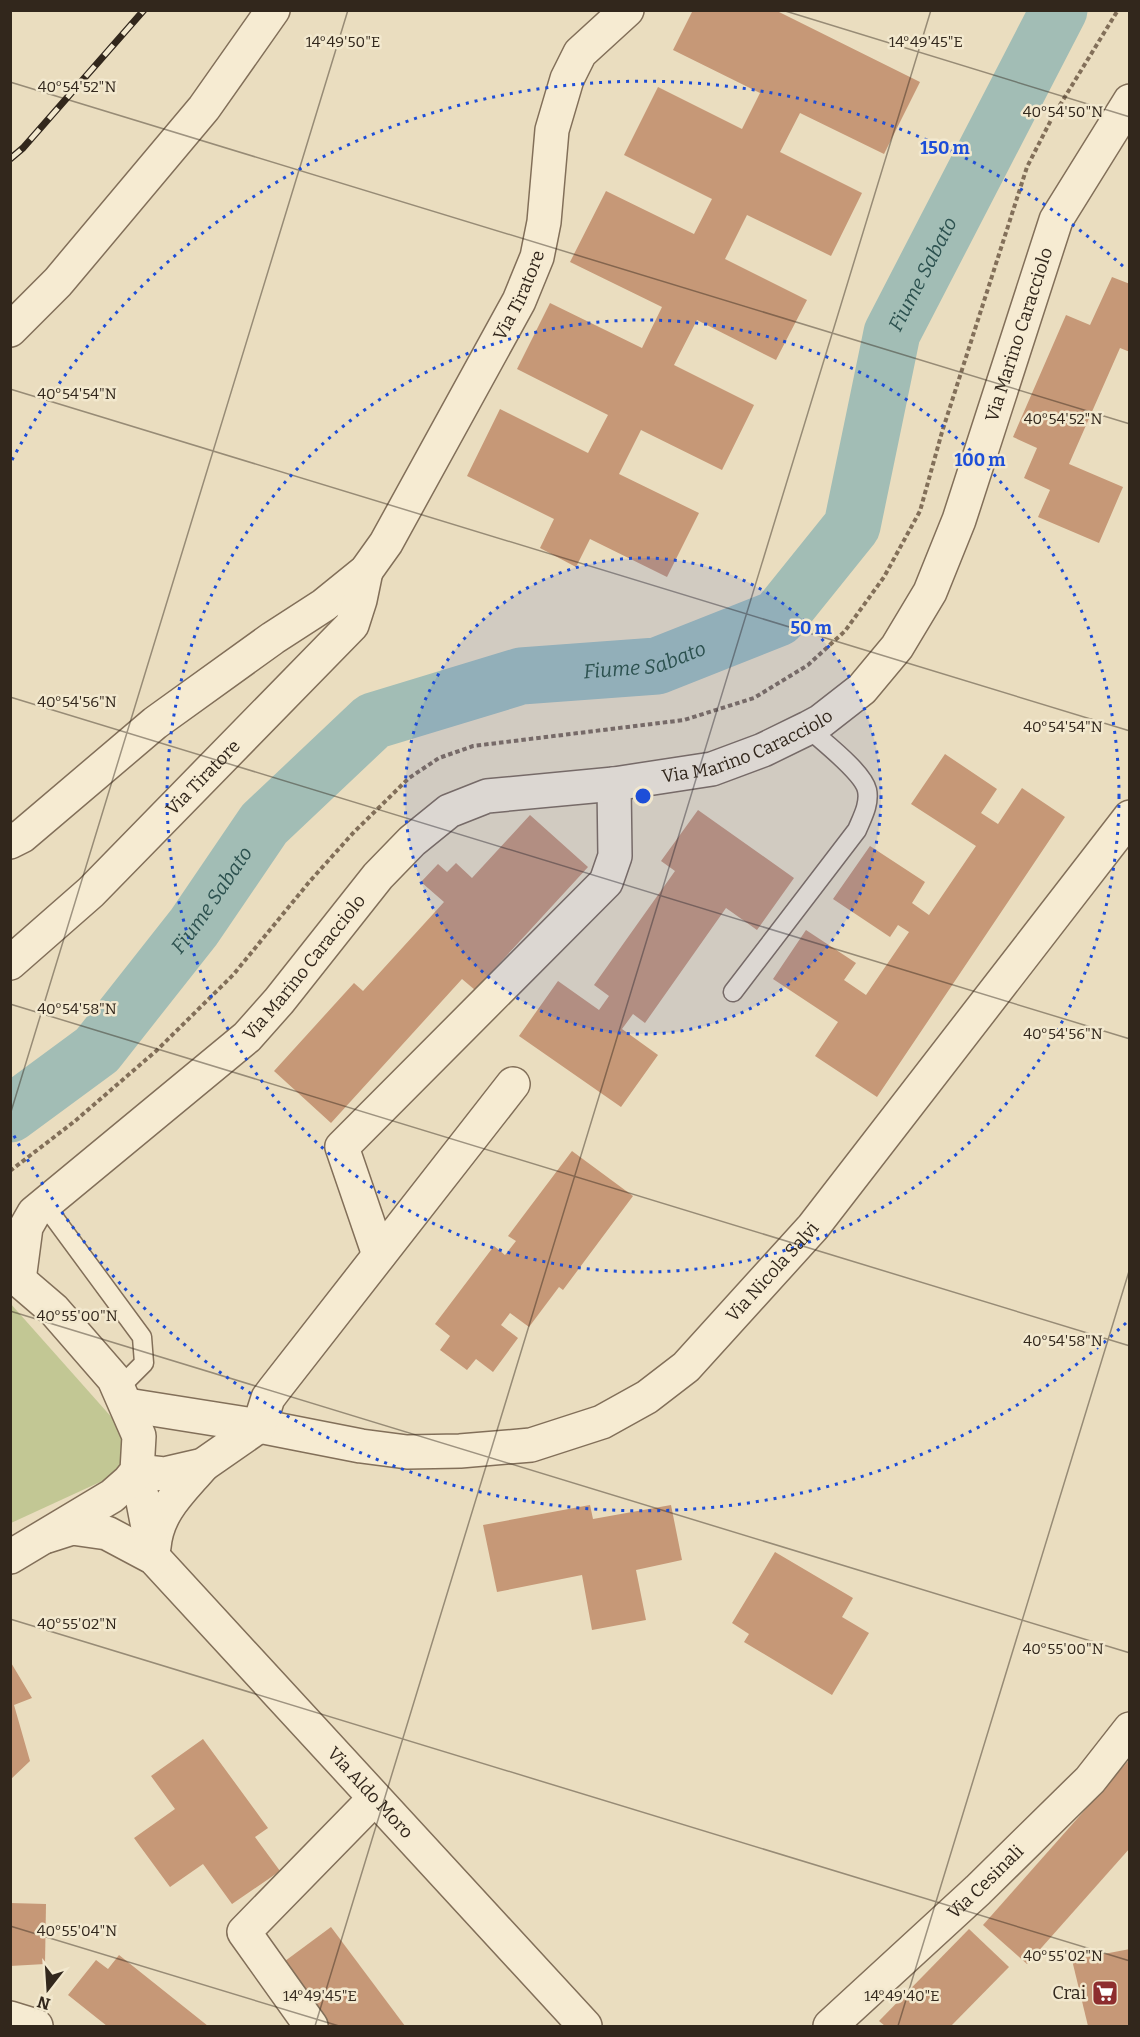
<svg xmlns="http://www.w3.org/2000/svg" width="1140" height="2037" font-family="Bitter,serif">
	<style>
		.green { fill: #c2c794 }
		.lines { fill: none; stroke-linecap: round; stroke-linejoin: round }
		.river { stroke: #a2bdb5; stroke-width: 57 }
		.building { fill: #c69877 }
		.service-casing { stroke: #826f59; stroke-width: 21 }
		.minor-casing { stroke: #826f59; stroke-width: 36 }
		.tertiary-casing { stroke: #826f59; stroke-width: 36 }
		.path { stroke: #826f59; stroke-width: 4; stroke-dasharray: 4.5 3; stroke-linecap: butt }
		.service { stroke: #f6ebd2; stroke-width: 18 }
		.minor { stroke: #f6ebd2; stroke-width: 33 }
		.tertiary { stroke: #f6ebd2; stroke-width: 33 }
		.rail-casing { stroke: #32271c; stroke-width: 7 }
		.rail { stroke: #f2e8ce; stroke-width: 4.5; stroke-dasharray: 14; stroke-linecap: butt }
		.ticks { fill: none; stroke: #32271c; stroke-width: 1.5; stroke-opacity: 0.45 }
		.ring { fill: none; stroke: #1d4ed8; stroke-width: 3; stroke-dasharray: 3 6 }
		.labels { text-anchor: middle; stroke-width: 5; stroke-linejoin: round; paint-order: stroke }
		.street-label { font-size: 18px; fill: #32271c; stroke: #f2e8ce }
		.poi-label { font-size: 18px; fill: #32271c; stroke: #f2e8ce; text-anchor: end }
		.water-label { font-size: 20px; font-style: italic; fill: #2c514f; stroke: #f2e8ce }
		.ticks-label { font-size: 15px; text-anchor: middle; fill: #32271c; stroke: #f2e8ce; stroke-width: 5; stroke-linejoin: round; paint-order: stroke }
		.centre { fill: #1d4ed8; stroke: #f2e8ce; stroke-width: 3 }
		.ring-label { font-size: 18px; text-anchor: middle; font-weight: bold; fill: #1d4ed8; stroke: #f2e8ce; stroke-width: 5; stroke-linejoin: round; paint-order: stroke }
	</style>
	<rect width="100%" height="100%" fill="#eaddbf"/>
	<path class="green" d="M10,1303L114,1420L129,1445L124,1471L11,1523Z"/>
	<g class="lines">
		<path class="river" id="s1" d="M10,1114L97,1050L194,927L264,824L373,721L521,676L657,666L778,618L852,526L892,333L1059,10"/>
	</g>
	<g class="building">
		<path d="M693,10H775L920,82L884,154L800,113L780,152L862,193L831,256L747,215L725,259L807,300L776,360L697,320L674,365L754,405L722,470L641,430L619,474L699,513L667,577L590,539L576,567L540,548L554,519L467,476L500,409L588,453L608,415L517,369L550,303L642,348L662,307L570,262L606,191L694,234L712,199L624,155L658,87L742,129L760,93L673,50Z"/>
		<path d="M1112,277L1130,284V352L1120,348L1069,464L1123,487L1099,543L1038,517L1050,490L1024,478L1037,448L1013,437L1066,315L1090,325Z"/>
		<path d="M945,754L997,789L981,813L998,824L1022,788L1065,817L877,1097L815,1056L838,1022L773,979L806,930L856,963L844,980L866,995L909,932L898,925L890,937L833,899L870,846L925,882L912,903L929,915L976,846L911,804Z"/>
		<path d="M698,810L794,878L757,930L726,908L645,1023L633,1014L622,1029L658,1055L621,1107L519,1036L558,981L599,1010L609,996L594,985L675,871L661,861Z"/>
		<path d="M530,815L588,867L475,990L462,979L331,1123L274,1071L354,983L363,991L444,902L421,882L438,864L447,872L456,863L472,878Z"/>
		<path d="M572,1151L633,1196L563,1290L559,1287L529,1327L510,1313L501,1325L518,1338L493,1372L476,1359L467,1370L440,1350L450,1336L435,1324L494,1246L505,1255L516,1241L508,1236Z"/>
		<path d="M590,1505L593,1519L671,1505L682,1560L636,1570L646,1620L592,1630L582,1575L497,1592L483,1525Z"/>
		<path d="M775,1552L853,1598L842,1617L869,1633L832,1695L744,1642L749,1634L732,1623Z"/>
		<path d="M10,1661L32,1698L14,1705L30,1761L10,1780Z"/>
		<path d="M203,1739L268,1828L255,1837L280,1871L232,1904L203,1864L170,1887L134,1838L175,1809L151,1776Z"/>
		<path d="M1130,1759V1848L1027,1964L983,1925Z"/>
		<path d="M10,1903L46,1904L45,1964L10,1966Z"/>
		<path d="M331,1927L405,2026H328L281,1964Z"/>
		<path d="M969,1929L1009,1967L951,2026H885L879,2021Z"/>
		<path d="M1130,1949V2026H1088L1072,1960Z"/>
		<path d="M119,1955L208,2026H107L68,1995L96,1960L108,1969Z"/>
	</g>
	<g class="lines">
		<defs>
			<g id="service">
				<path d="M733,992L857,830C862,818 870,804 867,790C863,772 822,741 808,728"/>
				<path d="M44,1204L142,1337L144,1363L119,1388"/>
			</g>
			<g id="minor">
				<path id="s2" d="M10,842L22,836L155,723L273,638L324,605L366,571L386,543L519,301L537,257L544,222L552,130L567,79L580,53L627,10"/>
				<path id="s3" d="M10,963L91,892L352,625L360,600L366,571"/>
				<path d="M379,1255L342,1147L606,882L615,856L614,784"/>
				<path id="s4" d="M19,1280L26,1227L34,1213L247,1037L279,1001L378,876L412,841L449,811L487,796L614,784L712,769L763,750L808,728L821,721L862,689L897,647L930,592L959,520L1056,220L1130,101"/>
				<path id="s5" d="M127,1405L259,1426L361,1446L407,1452L460,1451L531,1445L602,1422L647,1397L686,1367L813,1227L1130,817"/>
				<path d="M259,1426L268,1398L274,1390L513,1084"/>
				<path id="s6" d="M47,1536L72,1528L107,1533L154,1558L585,2026"/>
				<path d="M154,1547C157,1511 181,1491 203,1465"/>
				<path d="M154,1558L137,1471L164,1474L203,1465L259,1426"/>
				<path d="M10,2018L36,2026"/>
				<path d="M311,2026L244,1932L374,1799"/>
				<path id="s7" d="M830,2026L978,1890L1090,1780L1130,1729"/>
			</g>
			<g id="tertiary">
				<path d="M10,330L58,282L204,108L273,10"/>
				<path d="M10,1277L19,1280L54,1310L114,1379L139,1436L137,1471L129,1481L112,1496L10,1557"/>
			</g>
		</defs>
		<use href="#service" class="service-casing"/>
		<use href="#minor" class="minor-casing"/>
		<use href="#tertiary" class="tertiary-casing"/>
		<path class="path" d="M10,1171L75,1121L156,1051L233,975L310,881L354,832L409,778L439,758L473,746L684,720L754,698L808,665L845,631L884,577L920,511L942,432L1027,167L1052,118L1118,10"/>
		<use href="#service" class="service"/>
		<use href="#minor" class="minor"/>
		<use href="#tertiary" class="tertiary"/>
		<defs>
			<path id="rail" d="M10,159L23,148L144,10"/>
		</defs>
		<use href="#rail" class="rail-casing"/>
		<use href="#rail" class="rail"/>
	</g>
	<path class="ticks" d="M782,10L1130,117M10,82L1130,424M10,389L1130,731M10,697L1130,1039M10,1004L1130,1346M10,1115L348,10M10,1311L1130,1653M10,1619L1130,1961M10,1926L339,2026M315,2026L931,10M898,2026L1130,1268"/>
	<circle cx="643" cy="796" r="238" fill="#1d4ed8" fill-opacity=".12"/>
	<g class="ring">
		<circle cx="643" cy="796" r="238"/>
		<circle cx="643" cy="796" r="476"/>
		<path d="M1126 1323A715 715 0 0 1 12 1132M12 460A715 715 0 0 1 1126 269"/>
	</g>
	<defs>
		<symbol id="supermarket-square" viewBox="-11 -11 22 22"><rect x="-9" y="-9" width="18" height="18" rx="4" fill="#8d2d2e" stroke="#f2e8ce"/><path d="M-6-5.5h2.5l.6 2H6L4.5 2H-2.5L-4.4-4H-6ZM-1.5 3.2a1.3 1.3 0 1 0 .1 0ZM3 3.2a1.3 1.3 0 1 0 .1 0Z" fill="#fff"/></symbol>
	</defs>
	<g fill-rule="evenodd">
		<use href="#supermarket-square" x="1090" y="1978" width="30" height="30"/>
	</g>
	<g class="labels">
		<g class="street-label">
			<text dy="6" stroke="none"><textPath href="#s2" startOffset="764">Via Tiratore</textPath></text>
			<text dy="6" stroke="none"><textPath href="#s4" startOffset="1480">Via Marino Caracciolo</textPath></text>
			<text dy="6" stroke="none"><textPath href="#s4" startOffset="958">Via Marino Caracciolo</textPath></text>
			<text dy="6" stroke="none"><textPath href="#s3" startOffset="268">Via Tiratore</textPath></text>
			<text dy="6" stroke="none"><textPath href="#s4" startOffset="436">Via Marino Caracciolo</textPath></text>
			<text dy="6" stroke="none"><textPath href="#s5" startOffset="712">Via Nicola Salvi</textPath></text>
			<text dy="6" stroke="none"><textPath href="#s6" startOffset="434">Via Aldo Moro</textPath></text>
			<text dy="6" stroke="none"><textPath href="#s7" startOffset="212">Via Cesinali</textPath></text>
		</g>
		<g class="poi-label">
			<text x="1086" y="1999">Crai</text>
		</g>
		<g class="water-label">
			<text dy="7" stroke="none"><textPath href="#s1" startOffset="1342">Fiume Sabato</textPath></text>
			<text dy="7" stroke="none"><textPath href="#s1" startOffset="819">Fiume Sabato</textPath></text>
			<text dy="7" stroke="none"><textPath href="#s1" startOffset="297">Fiume Sabato</textPath></text>
		</g>
	</g>
	<g class="ticks-label">
		<text x="343" y="47">14°49'50"E</text>
		<text x="926" y="47">14°49'45"E</text>
		<text x="77" y="92">40°54'52"N</text>
		<text x="1063" y="117">40°54'50"N</text>
		<text x="77" y="399">40°54'54"N</text>
		<text x="1063" y="424">40°54'52"N</text>
		<text x="77" y="707">40°54'56"N</text>
		<text x="1063" y="732">40°54'54"N</text>
		<text x="77" y="1014">40°54'58"N</text>
		<text x="1063" y="1039">40°54'56"N</text>
		<text x="77" y="1321">40°55'00"N</text>
		<text x="1063" y="1346">40°54'58"N</text>
		<text x="77" y="1629">40°55'02"N</text>
		<text x="1063" y="1654">40°55'00"N</text>
		<text x="77" y="1936">40°55'04"N</text>
		<text x="1063" y="1961">40°55'02"N</text>
		<text x="320" y="2001">14°49'45"E</text>
		<text x="902" y="2001">14°49'40"E</text>
	</g>
	<circle cx="643" cy="796" r="9" class="centre"/>
	<g class="ring-label">
		<text x="945" y="154">150 m</text>
		<text x="980" y="466">100 m</text>
		<text x="811" y="634">50 m</text>
	</g>
	<rect width="1140" height="2037" fill="none" stroke="#32271c" stroke-width="24"/>
	<g transform="translate(48 1989) rotate(197)" stroke="#f2e8ce" stroke-width="4.5" paint-order="stroke">
	<path d="M0-4.5L10 22L0 15L-10 22Z" fill="#32271c"/>
	<text y="-9" font-size="16" font-weight="bold" text-anchor="middle" fill="#32271c">N</text>
	</g>
</svg>
